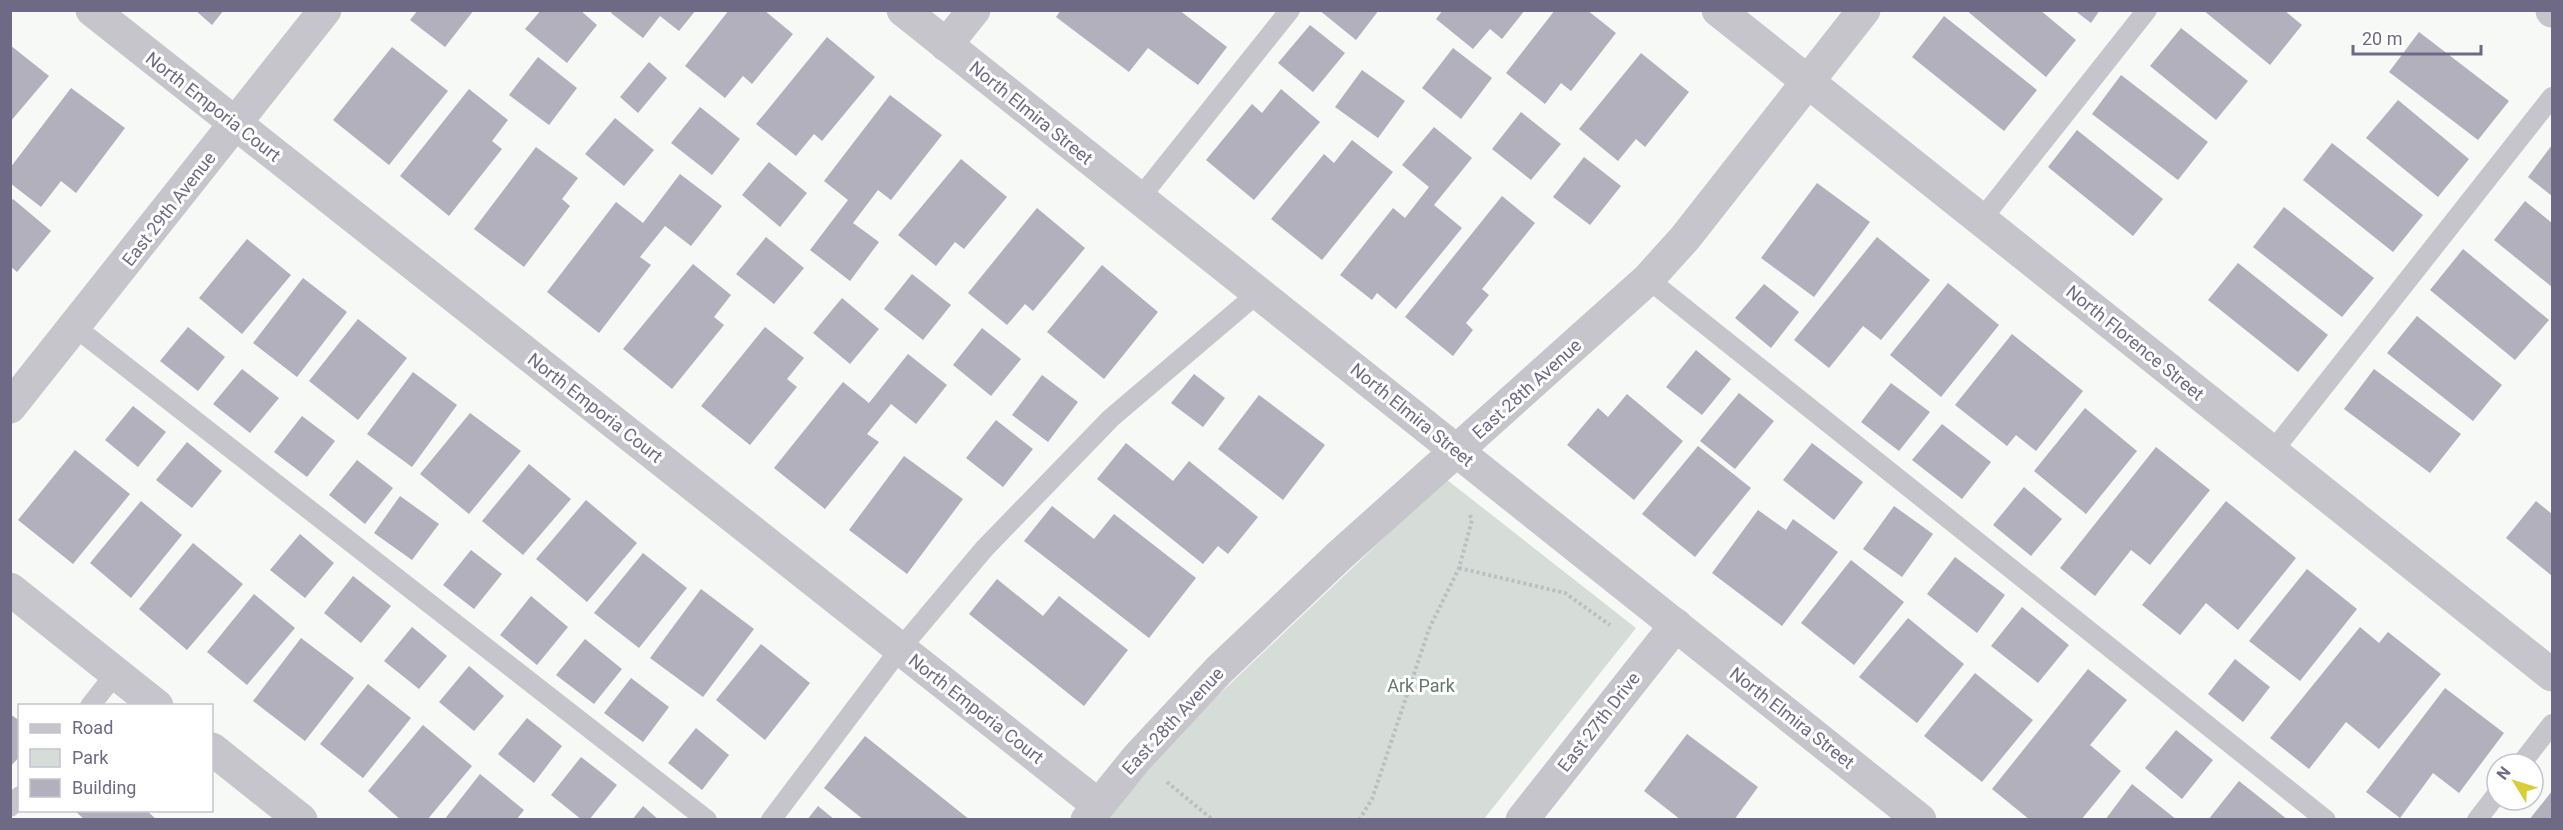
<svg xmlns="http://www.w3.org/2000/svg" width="2563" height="830" font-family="Roboto,sans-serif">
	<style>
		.green { fill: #d6ddd9 }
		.building { fill: #b1b0bc }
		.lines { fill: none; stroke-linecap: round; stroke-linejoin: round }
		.path { stroke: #bebdc2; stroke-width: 4; stroke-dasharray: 3 3; stroke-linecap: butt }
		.service { stroke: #c6c5cc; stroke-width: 20 }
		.minor { stroke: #c6c5cc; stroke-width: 33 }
		.tertiary { stroke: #c6c5cc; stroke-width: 33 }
		.labels { text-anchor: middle; stroke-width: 6; stroke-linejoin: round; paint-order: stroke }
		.street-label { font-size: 18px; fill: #6e6a85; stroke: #fff }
		.park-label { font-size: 18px; fill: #64786e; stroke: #fff }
	</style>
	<rect width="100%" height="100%" fill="#f7f9f6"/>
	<path class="green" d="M1446,479L1636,628L1484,819L1104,820L1154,756Z"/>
	<g class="building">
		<path d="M195,10H224L212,25Z"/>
		<path d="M418,10H474L445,47L410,20Z"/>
		<path d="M541,10H580L597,25L567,63L525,29Z"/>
		<path d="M613,10H696L679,31L660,16L643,38L611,13Z"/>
		<path d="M729,10H764L793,34L752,84L743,76L725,98L685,66Z"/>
		<path d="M1061,10H1179L1227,47L1198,85L1148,48L1129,72L1056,17Z"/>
		<path d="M1319,10H1379L1356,40Z"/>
		<path d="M1443,10H1525L1502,39L1490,29L1473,49L1436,19Z"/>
		<path d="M1555,10H1587L1616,33L1571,91L1561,83L1545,104L1506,73Z"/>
		<path d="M1966,10H2040L2076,40L2046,77Z"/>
		<path d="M2074,10H2100L2091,23Z"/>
		<path d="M2203,10H2284L2302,25L2270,65Z"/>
		<path d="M1944,16L2037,90L2004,131L1912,57Z"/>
		<path d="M1310,25L1345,53L1313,92L1278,63Z"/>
		<path d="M2181,28L2248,81L2216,120L2150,66Z"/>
		<path d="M2419,32L2509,101L2478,140L2389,72Z"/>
		<path d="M827,37L875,77L822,141L814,134L796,156L756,124Z"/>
		<path d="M10,45L49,76L10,122Z"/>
		<path d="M392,47L448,91L389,165L333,120Z"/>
		<path d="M1453,48L1492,78L1461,119L1422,88Z"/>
		<path d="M1641,53L1689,92L1645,147L1636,139L1618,161L1579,129Z"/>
		<path d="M538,57L577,88L549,125L509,95Z"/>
		<path d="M649,62L667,78L638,113L620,97Z"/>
		<path d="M1362,70L1405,101L1378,138L1335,107Z"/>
		<path d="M2121,75L2208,142L2178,180L2092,114Z"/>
		<path d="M71,88L125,128L76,193L61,181L41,207L10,183V168Z"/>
		<path d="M469,89L508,120L492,141L502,149L449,216L400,176Z"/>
		<path d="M1281,89L1320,122L1254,200L1206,160L1252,104L1262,113Z"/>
		<path d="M890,95L942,135L891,200L878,190L853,223L879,242L850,281L810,250L848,200L824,181Z"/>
		<path d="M2398,100L2469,159L2438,197L2366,138Z"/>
		<path d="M700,107L740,139L712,175L671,143Z"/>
		<path d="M1521,112L1561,144L1531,180L1492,149Z"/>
		<path d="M615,118L654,150L624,186L585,154Z"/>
		<path d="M1434,127L1472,158L1434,205L1462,228L1396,309L1377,293L1372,300L1340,275L1393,208L1405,218L1429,187L1402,165Z"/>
		<path d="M2077,130L2163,199L2133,236L2048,167Z"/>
		<path d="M1352,140L1393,172L1322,260L1271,219L1324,154L1334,163Z"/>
		<path d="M2332,143L2423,215L2393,252L2303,180Z"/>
		<path d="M2552,145V196L2528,177Z"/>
		<path d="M536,147L578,178L562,199L570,206L524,267L474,229Z"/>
		<path d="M1584,157L1621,186L1590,225L1553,197Z"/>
		<path d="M961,159L1007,197L964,249L955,242L936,266L898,235Z"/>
		<path d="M769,162L807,193L780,227L742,195Z"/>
		<path d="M680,174L722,206L691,246L665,226L640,257L651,265L599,333L547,292L616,202L643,223Z"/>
		<path d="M1817,183L1870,222L1814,297L1761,258Z"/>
		<path d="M1502,196L1535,223L1482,289L1489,295L1466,323L1473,330L1453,356L1405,317Z"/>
		<path d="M13,199L51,231L17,272L10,266V202Z"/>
		<path d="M2525,201L2552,223V287L2494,240Z"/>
		<path d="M2284,207L2374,278L2342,317L2253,247Z"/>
		<path d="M1037,208L1085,248L1033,311L1025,304L1007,325L968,293Z"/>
		<path d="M766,237L804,268L774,304L736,274Z"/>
		<path d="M1877,237L1930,280L1881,340L1863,326L1829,368L1794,340Z"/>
		<path d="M247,239L291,275L242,334L199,298Z"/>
		<path d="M2463,249L2549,320L2515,360L2430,290Z"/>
		<path d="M2238,263L2328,335L2298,372L2208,300Z"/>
		<path d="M693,264L731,295L714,317L724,325L672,389L623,349Z"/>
		<path d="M1102,265L1158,312L1104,379L1047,332Z"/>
		<path d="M912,274L951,305L923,340L884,309Z"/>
		<path d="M303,278L347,312L297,377L253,343Z"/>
		<path d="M1948,283L1999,325L1941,397L1890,355Z"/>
		<path d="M1764,284L1799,312L1771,348L1735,318Z"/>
		<path d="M842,298L879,329L850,364L813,333Z"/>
		<path d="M2417,316L2502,385L2473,421L2387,353Z"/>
		<path d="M358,319L407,358L358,420L309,381Z"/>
		<path d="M188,327L225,357L198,391L160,361Z"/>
		<path d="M765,327L804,358L787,379L797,387L750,445L701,406Z"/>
		<path d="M982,328L1021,359L991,396L953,365Z"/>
		<path d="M2012,334L2083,391L2036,451L2016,435L2007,446L1955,405Z"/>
		<path d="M1696,350L1731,379L1702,415L1666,387Z"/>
		<path d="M908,354L947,385L916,424L891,404L867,434L879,442L825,509L774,468L843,382L869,403Z"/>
		<path d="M242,369L279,398L250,433L213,404Z"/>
		<path d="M2374,369L2461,434L2430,473L2344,409Z"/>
		<path d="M413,372L457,405L412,467L367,434Z"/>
		<path d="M1194,374L1225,398L1203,427L1171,403Z"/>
		<path d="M1042,375L1078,402L1048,442L1012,415Z"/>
		<path d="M1891,383L1930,412L1899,451L1861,422Z"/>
		<path d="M1739,393L1774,421L1735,469L1700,441Z"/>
		<path d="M1627,394L1683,441L1634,500L1567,445L1598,408L1608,417Z"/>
		<path d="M1259,395L1325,445L1283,500L1218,449Z"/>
		<path d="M133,406L166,432L138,467L105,440Z"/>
		<path d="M2085,408L2137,451L2086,514L2034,471Z"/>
		<path d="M470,413L521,451L469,514L420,474Z"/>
		<path d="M302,416L335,441L307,477L274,452Z"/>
		<path d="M996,420L1033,449L1003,487L966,458Z"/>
		<path d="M1942,424L1991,462L1962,499L1912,460Z"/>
		<path d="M187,442L222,471L192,508L156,480Z"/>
		<path d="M1126,443L1173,481L1189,461L1258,517L1228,554L1218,546L1203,564L1097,479Z"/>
		<path d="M1812,443L1863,482L1834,520L1783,480Z"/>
		<path d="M1698,446L1751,488L1695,557L1642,514Z"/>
		<path d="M2156,447L2210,490L2150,565L2131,550L2095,596L2060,568Z"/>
		<path d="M75,450L130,494L73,564L18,520Z"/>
		<path d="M904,456L963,499L907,574L849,530Z"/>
		<path d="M357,460L393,488L365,524L329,495Z"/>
		<path d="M529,464L571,499L523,555L482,521Z"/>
		<path d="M2024,487L2062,519L2031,556L1993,525Z"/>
		<path d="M400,496L439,524L412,560L374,533Z"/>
		<path d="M586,500L637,543L587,602L536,559Z"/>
		<path d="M141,501L182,535L131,598L90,563Z"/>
		<path d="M2226,501L2296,558L2238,630L2206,603L2180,635L2142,605Z"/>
		<path d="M2536,501L2552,514V576L2506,538Z"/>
		<path d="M1052,506L1094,539L1114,514L1196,578L1149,638L1024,541Z"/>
		<path d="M1894,506L1933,534L1902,577L1863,549Z"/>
		<path d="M1758,510L1786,530L1793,519L1838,552L1782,626L1712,573Z"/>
		<path d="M300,534L334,563L305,598L270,570Z"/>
		<path d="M193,543L243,584L187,650L139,609Z"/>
		<path d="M471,550L502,574L474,609L443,585Z"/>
		<path d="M643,553L687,588L639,648L594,613Z"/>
		<path d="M1955,557L2005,595L1977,633L1927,594Z"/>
		<path d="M1851,560L1904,602L1854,665L1801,623Z"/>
		<path d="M2307,569L2357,609L2300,681L2249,641Z"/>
		<path d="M353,576L391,606L361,643L324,613Z"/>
		<path d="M997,579L1043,616L1059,596L1128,650L1084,706L969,614Z"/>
		<path d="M701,589L754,629L703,697L650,658Z"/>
		<path d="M254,594L295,628L247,685L207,652Z"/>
		<path d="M531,596L568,627L537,665L500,635Z"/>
		<path d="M2022,607L2069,645L2038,683L1991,646Z"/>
		<path d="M1908,618L1964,664L1917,723L1859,677Z"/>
		<path d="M412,627L447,656L419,689L384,661Z"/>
		<path d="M2360,627L2379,643L2388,632L2441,674L2379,749L2346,722L2309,769L2270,738Z"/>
		<path d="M301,638L354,678L305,741L253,701Z"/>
		<path d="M585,639L622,669L594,704L556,675Z"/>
		<path d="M761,644L810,683L765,740L716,700Z"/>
		<path d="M2235,659L2270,687L2243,722L2208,694Z"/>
		<path d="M469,666L504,696L474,731L439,702Z"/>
		<path d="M2088,669L2127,700L2090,745L2121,771L2081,820H2030L1992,789Z"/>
		<path d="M1975,673L2033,720L1982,782L1924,736Z"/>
		<path d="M631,678L669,707L643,742L604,713Z"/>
		<path d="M368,684L411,718L363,778L320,744Z"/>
		<path d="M2445,688L2504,733L2459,793L2433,773L2400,818L2366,792Z"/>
		<path d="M10,714L20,721V756L10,767Z"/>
		<path d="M527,718L562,746L534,783L498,754Z"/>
		<path d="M423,725L472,766L427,820H401L368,791Z"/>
		<path d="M696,728L729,755L702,790L668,763Z"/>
		<path d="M2176,730L2213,760L2182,799L2145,768Z"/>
		<path d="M1687,734L1758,787L1734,820H1681L1644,791Z"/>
		<path d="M865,736L970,820H864L824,788Z"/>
		<path d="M581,757L617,785L589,820H582L551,795Z"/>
		<path d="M480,774L524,810L516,820H444Z"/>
		<path d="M2239,781L2288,820H2208Z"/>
		<path d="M2132,784L2177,820H2105Z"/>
		<path d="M2552,791V820H2529Z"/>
		<path d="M643,806L659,820H632Z"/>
		<path d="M818,806L835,820H807Z"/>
		<path d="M74,810H146L157,820H85Z"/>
	</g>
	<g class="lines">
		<g class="path">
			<path d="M1459,568L1565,593L1610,625"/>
			<path d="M1167,782L1213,820"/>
			<path d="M1359,820L1372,799L1429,629L1459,568L1472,520L1469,513"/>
		</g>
		<g class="service">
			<path d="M1139,199L1290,10"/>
			<path d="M1981,220L2147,10"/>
			<path d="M1648,279L2326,820"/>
			<path d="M75,327L707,820"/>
			<path d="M2272,452L2552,97"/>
			<path d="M90,706L116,673"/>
			<path d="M2521,764L2552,724"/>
			<path d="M10,807L20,796"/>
			<path d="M771,820L900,649L984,549L1111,418L1258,293"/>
			<path d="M2477,820L2497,794"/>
		</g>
		<g class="minor">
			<path d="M92,10L1098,805"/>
			<path d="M903,10L1920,820"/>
			<path d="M1718,10L2552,675"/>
			<path d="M946,45L974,10"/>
			<path d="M10,407L325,10"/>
			<path d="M1087,820L1137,758L1219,670L1339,556L1648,279L1685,238L1864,10"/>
			<path d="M1522,820L1676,625"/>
		</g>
		<g class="tertiary">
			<path d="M2552,10V11"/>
			<path d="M10,589L157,706"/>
			<path d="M212,749L301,820"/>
		</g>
	</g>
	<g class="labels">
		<g class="street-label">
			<text transform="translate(213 107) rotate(38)" y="6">North Emporia Court</text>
			<text transform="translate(1031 113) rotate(39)" y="6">North Elmira Street</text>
			<text transform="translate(169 209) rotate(-52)" y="6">East 29th Avenue</text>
			<text transform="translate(2135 343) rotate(39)" y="6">North Florence Street</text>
			<text transform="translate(1527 389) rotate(-42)" y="6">East 28th Avenue</text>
			<text transform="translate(595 408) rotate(38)" y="6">North Emporia Court</text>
			<text transform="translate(1412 415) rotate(39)" y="6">North Elmira Street</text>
			<text transform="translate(976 709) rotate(38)" y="6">North Emporia Court</text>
			<text transform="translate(1792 718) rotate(38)" y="6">North Elmira Street</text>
			<text transform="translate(1173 721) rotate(-47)" y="6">East 28th Avenue</text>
			<text transform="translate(1599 722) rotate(-52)" y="6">East 27th Drive</text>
		</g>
		<g class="park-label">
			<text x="1421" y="692">Ark Park</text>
		</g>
	</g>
	<rect width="2563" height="830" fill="none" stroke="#6e6a85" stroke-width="24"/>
	<rect x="18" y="704" width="195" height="108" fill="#ffffff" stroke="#c5c3ce" stroke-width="1.5"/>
	<rect x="30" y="724" width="30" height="9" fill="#c6c5cc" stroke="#c5c3ce" stroke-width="1.5"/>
	<text x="72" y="734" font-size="18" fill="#6e6a85">Road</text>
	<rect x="30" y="749" width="30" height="18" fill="#d6ddd9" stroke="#c5c3ce" stroke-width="1.5"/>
	<text x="72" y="764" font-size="18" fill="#6e6a85">Park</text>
	<rect x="30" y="779" width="30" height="18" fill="#b1b0bc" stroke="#c5c3ce" stroke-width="1.5"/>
	<text x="72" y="794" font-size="18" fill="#6e6a85">Building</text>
	<g transform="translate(2515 782) rotate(308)"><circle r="28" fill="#ffffff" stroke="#c5c3ce" stroke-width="1.5"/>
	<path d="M0-4.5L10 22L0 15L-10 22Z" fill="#d8ce37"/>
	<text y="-9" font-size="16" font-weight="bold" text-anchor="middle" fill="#6e6a85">N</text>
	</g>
	<path d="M2353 45v9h128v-9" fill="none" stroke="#6e6a85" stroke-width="3"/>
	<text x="2362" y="45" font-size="18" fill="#6e6a85" stroke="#ffffff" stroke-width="4.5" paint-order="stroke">20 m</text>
</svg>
